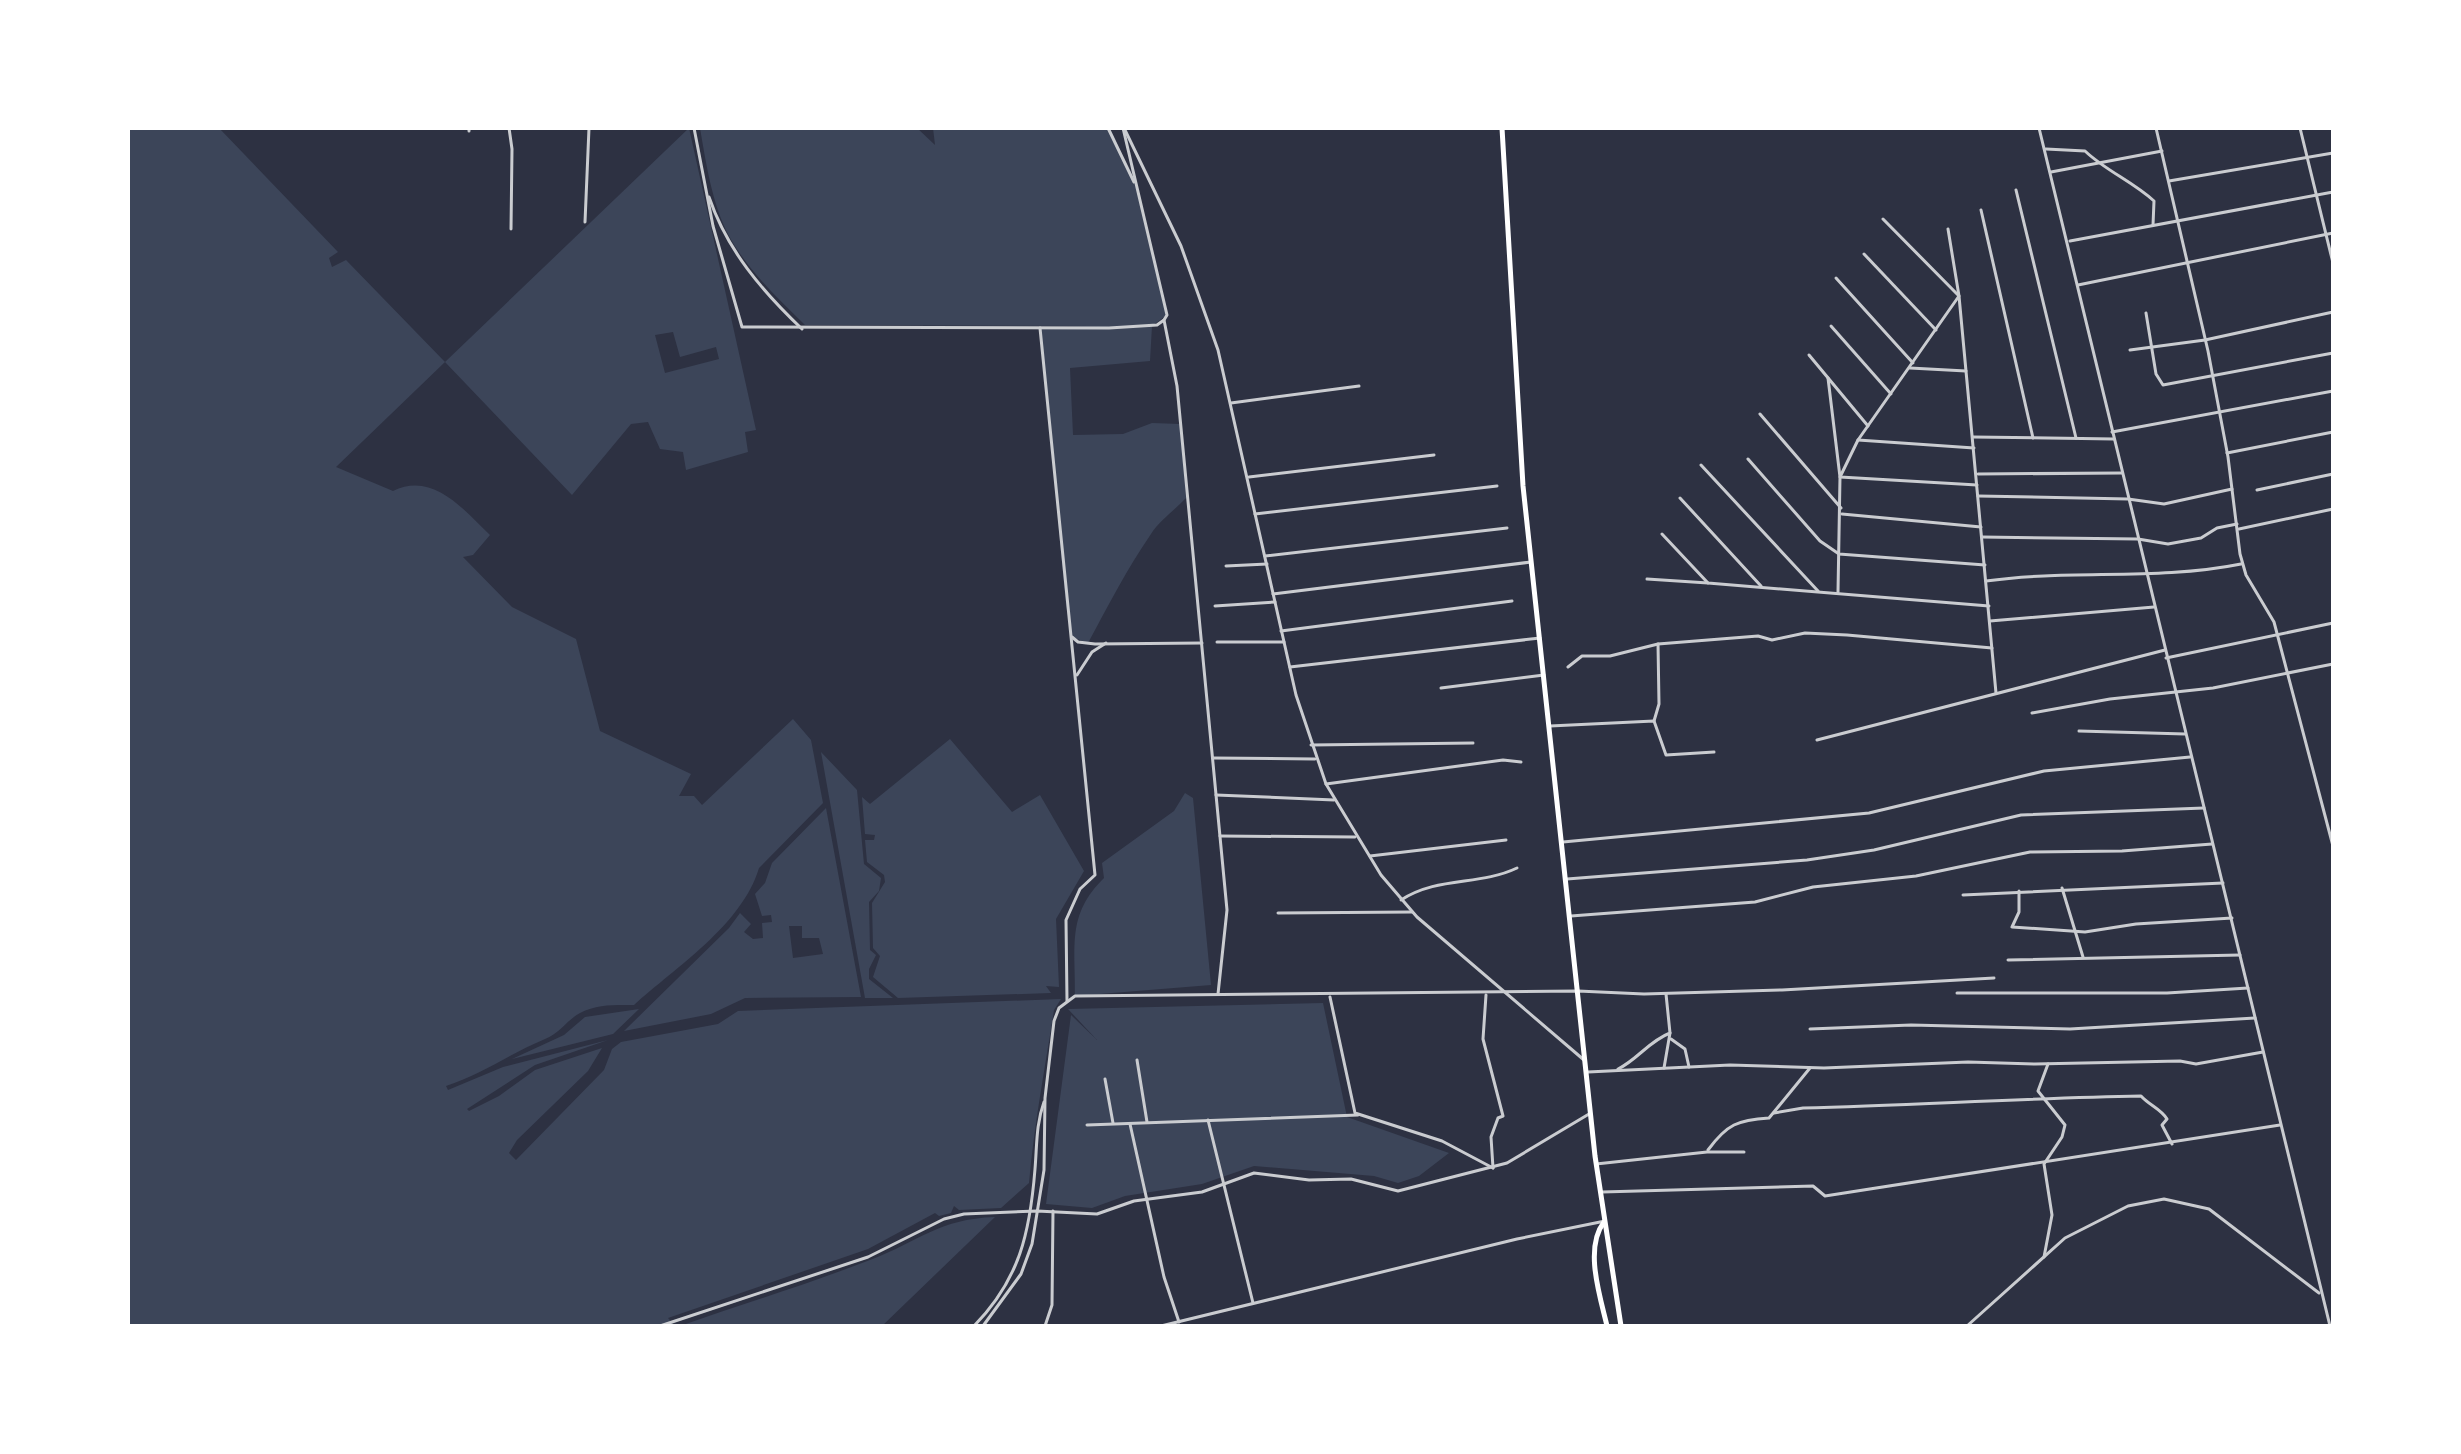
<svg xmlns="http://www.w3.org/2000/svg" width="2461" height="1454" font-family="'PT Serif',serif">
	<style>
		.green { fill: #3c4559; fill-rule: evenodd }
		.lines { fill: none; stroke-linecap: round; stroke-linejoin: round }
		.minor { stroke: #caccd0; stroke-width: 3 }
		.tertiary { stroke: #caccd0; stroke-width: 3 }
		.trunk { stroke: #fff; stroke-width: 5 }
	</style>
	<rect width="100%" height="100%" fill="#2d3142"/>
	<g class="green">
		<path d="M128,128H219L338,252L329,258L332,267L346,260L445,362L689,128L756,430L745,432L748,452L686,470L683,452L660,449L648,422L631,424L572,495L445,362L336,467L393,491C433,471 464,510 490,535L473,555L463,557L512,607L576,639L600,731L691,774L679,796H694L702,805L793,719L811,740L823,803L759,868C742,925 676,967 634,1005C615,1005 597,1004 580,1013C567,1020 559,1034 545,1039C511,1053 481,1075 446,1086L448,1090L503,1067L608,1040L535,1065L467,1109L469,1111L499,1096L535,1070L602,1048L588,1071L517,1140L509,1153L516,1160L604,1070L612,1049L621,1042L718,1024L738,1011L1061,999L1054,1010C1045,1068 1034,1125 1029,1183L1001,1208L959,1210L954,1206L951,1213L939,1216L935,1213L868,1249L668,1318L675,1326H128ZM673,332L680,357L716,347L719,359L665,373L655,335Z"/>
		<path d="M700,128H917L935,145L933,128H1110L1137,189L1167,315L1152,326L1150,361L1070,368L1073,435L1123,434L1152,423L1180,424L1186,498C1175,510 1160,520 1151,534C1127,569 1108,606 1088,643L1072,637L1066,605L1040,328L1097,326L805,325C778,299 747,269 729,236C712,204 706,163 700,128Z"/>
		<path d="M950,739L1012,812L1040,795L1084,871L1056,919L1059,987L1046,986L1051,993L898,998L873,977L880,956L873,948L872,903L885,882L884,875L867,862L865,840H874L875,835L865,834L862,797L870,804Z"/>
		<path d="M821,752L857,790L864,864L881,878L879,891L869,902L870,950L876,955L869,969V979L893,998H865Z"/>
		<path d="M1185,793L1193,798L1211,985L1075,996C1076,947 1066,915 1104,878L1102,863L1174,811Z"/>
		<path d="M826,808L861,997L745,998L711,1014L624,1031L729,928L740,913L751,924L744,932L753,939L763,938L762,923L772,922L771,915L762,916L755,894L765,883L772,863ZM789,926H802V938H819L823,954L793,958Z"/>
		<path d="M1323,1003L1347,1117L1449,1153L1419,1176L1398,1183L1374,1176L1254,1166L1202,1184L1125,1196L1092,1208L1046,1204L1071,1015L1097,1040L1068,1009Z"/>
		<path d="M639,1009L613,1034L512,1059L564,1035L585,1017Z"/>
		<path d="M995,1217L882,1326H680C743,1304 808,1284 870,1260C920,1241 938,1219 995,1217Z"/>
	</g>
	<g class="lines">
		<g class="minor">
			<path d="M469,128V131"/>
			<path d="M509,128L512,149L511,229"/>
			<path d="M694,128L713,226L742,327L1109,328L1157,325L1164,320"/>
			<path d="M1108,128L1134,182"/>
			<path d="M1123,128L1167,315L1164,320L1177,386L1227,910L1218,994"/>
			<path d="M2039,128L2330,1326"/>
			<path d="M2156,128L2208,351L2228,457L2240,554L2246,575L2274,622L2333,846"/>
			<path d="M2300,128L2333,263"/>
			<path d="M2046,149L2085,151C2106,171 2132,181 2154,201L2153,225"/>
			<path d="M2051,172L2162,151"/>
			<path d="M2169,181L2333,153"/>
			<path d="M2016,190L2076,438"/>
			<path d="M709,197C727,250 762,291 802,329"/>
			<path d="M1981,210L2033,438"/>
			<path d="M585,222L589,128"/>
			<path d="M1948,229L1959,296L1996,693"/>
			<path d="M2070,241L2333,192"/>
			<path d="M1864,254L1936,330"/>
			<path d="M1836,278L1913,363"/>
			<path d="M2078,285L2333,233"/>
			<path d="M2146,313L2156,374L2163,385L2333,353"/>
			<path d="M1831,326L1891,394"/>
			<path d="M1040,328L1095,875L1080,889L1066,920L1067,1001"/>
			<path d="M2130,350L2205,340L2333,312"/>
			<path d="M1809,355L1868,426"/>
			<path d="M1910,368L1966,371"/>
			<path d="M1828,378L1840,477L1977,485"/>
			<path d="M1231,403L1359,386"/>
			<path d="M1760,414L1841,508"/>
			<path d="M2112,432L2333,391"/>
			<path d="M1973,437L2114,439"/>
			<path d="M1858,440L1974,448"/>
			<path d="M2227,453L2333,432"/>
			<path d="M1748,459L1820,541L1839,554L1985,565"/>
			<path d="M1701,465L1818,591"/>
			<path d="M1978,474L2122,473"/>
			<path d="M1249,477L1434,455"/>
			<path d="M2257,490L2333,474"/>
			<path d="M1978,496L2128,499L2164,504L2232,489"/>
			<path d="M1680,498L1761,586"/>
			<path d="M1255,514L1497,486"/>
			<path d="M1842,514L1981,527"/>
			<path d="M2239,529L2333,509"/>
			<path d="M1662,534L1708,583L1989,606"/>
			<path d="M1982,537L2138,539L2168,544L2201,538L2217,528L2237,524"/>
			<path d="M1265,556L1507,528"/>
			<path d="M1226,566L1267,564"/>
			<path d="M1647,579L1708,583"/>
			<path d="M1986,581C2071,569 2157,581 2241,564"/>
			<path d="M1838,592L1840,477L1858,440L1959,296L1883,219"/>
			<path d="M1273,594L1531,562"/>
			<path d="M1215,606L1275,602"/>
			<path d="M1990,621L2154,607"/>
			<path d="M1281,631L1512,601"/>
			<path d="M1072,637L1078,642L1095,644L1202,643"/>
			<path d="M1217,642H1284"/>
			<path d="M2166,658L2333,623"/>
			<path d="M1290,667L1540,638"/>
			<path d="M1568,667L1582,656H1610L1658,644L1758,636L1772,640L1805,633L1847,635L1992,648"/>
			<path d="M1077,675L1092,652L1106,643"/>
			<path d="M1441,688L1544,675"/>
			<path d="M2032,713L2110,699L2213,688L2333,664"/>
			<path d="M1654,721L1659,704L1658,644"/>
			<path d="M1550,726L1654,721L1666,755L1714,752"/>
			<path d="M2079,731L2185,734"/>
			<path d="M1817,740L2165,650"/>
			<path d="M1311,745L1473,743"/>
			<path d="M1213,758L1315,759"/>
			<path d="M1326,784L1503,760L1521,762"/>
			<path d="M1216,795L1334,800"/>
			<path d="M1220,836L1355,837"/>
			<path d="M1563,842L1869,813L2044,771L2190,757"/>
			<path d="M1370,856L1506,840"/>
			<path d="M1567,879L1807,860L1874,850L2021,815L2204,808"/>
			<path d="M2062,888L2083,957"/>
			<path d="M2019,891V912L2012,927L2085,932L2136,924L2232,918"/>
			<path d="M1963,895L2223,883"/>
			<path d="M1401,900C1438,876 1479,886 1517,868"/>
			<path d="M1278,913L1412,912"/>
			<path d="M1571,916L1755,902L1813,887L1916,876L2030,852L2122,851L2212,844"/>
			<path d="M2008,960L2240,955"/>
			<path d="M1957,993H2167L2248,988"/>
			<path d="M1486,995L1483,1039L1503,1116L1498,1118L1491,1137L1493,1168"/>
			<path d="M1330,997L1355,1113L1442,1141L1493,1168"/>
			<path d="M1810,1029L1911,1025L2070,1029L2255,1018"/>
			<path d="M1671,1039L1685,1049L1689,1067"/>
			<path d="M1137,1060L1147,1122"/>
			<path d="M1664,1068L1670,1033"/>
			<path d="M1618,1069C1637,1060 1649,1041 1670,1033L1666,994"/>
			<path d="M1588,1072L1730,1065L1824,1068L1968,1062L2035,1064L2180,1061L2196,1064L2263,1052"/>
			<path d="M1105,1079L1113,1123"/>
			<path d="M1774,1113L1803,1108C1916,1105 2028,1098 2141,1096C2149,1105 2161,1109 2167,1119L2162,1125L2172,1144"/>
			<path d="M1208,1120L1253,1303"/>
			<path d="M1130,1124L1164,1277L1179,1322"/>
			<path d="M1087,1125L1358,1115"/>
			<path d="M1708,1150C1727,1124 1738,1120 1769,1118L1810,1068"/>
			<path d="M1596,1164L1707,1152H1744"/>
			<path d="M1602,1192L1813,1186L1825,1196L2280,1125"/>
			<path d="M2044,1257L2052,1215L2044,1164L2062,1137L2065,1125L2038,1091L2048,1064"/>
			<path d="M660,1326L868,1257L944,1219L964,1214L1037,1211L1097,1214L1134,1201L1202,1192L1254,1173L1309,1180L1351,1179L1398,1191L1507,1163L1589,1114"/>
			<path d="M974,1326C1020,1279 1030,1232 1035,1169C1037,1145 1036,1124 1044,1102"/>
			<path d="M983,1326L1021,1274L1032,1244L1044,1170L1045,1098L1054,1021L1059,1008L1075,996L1578,991L1644,994L1782,990L1994,978"/>
			<path d="M1045,1326L1052,1305L1053,1211"/>
			<path d="M1161,1326L1517,1239L1605,1221"/>
			<path d="M1967,1326L2065,1238L2128,1206L2164,1199L2209,1209L2319,1293"/>
		</g>
		<path class="tertiary" d="M1124,128L1181,246L1218,350L1296,695L1326,784L1381,875L1417,917L1584,1060"/>
		<g class="trunk">
			<path d="M1502,128L1523,486L1595,1156L1621,1326"/>
			<path d="M1604,1222C1584,1248 1600,1296 1607,1326"/>
		</g>
	</g>
	<rect width="2461" height="1454" fill="none" stroke="#ffffff" stroke-width="260"/>
</svg>
